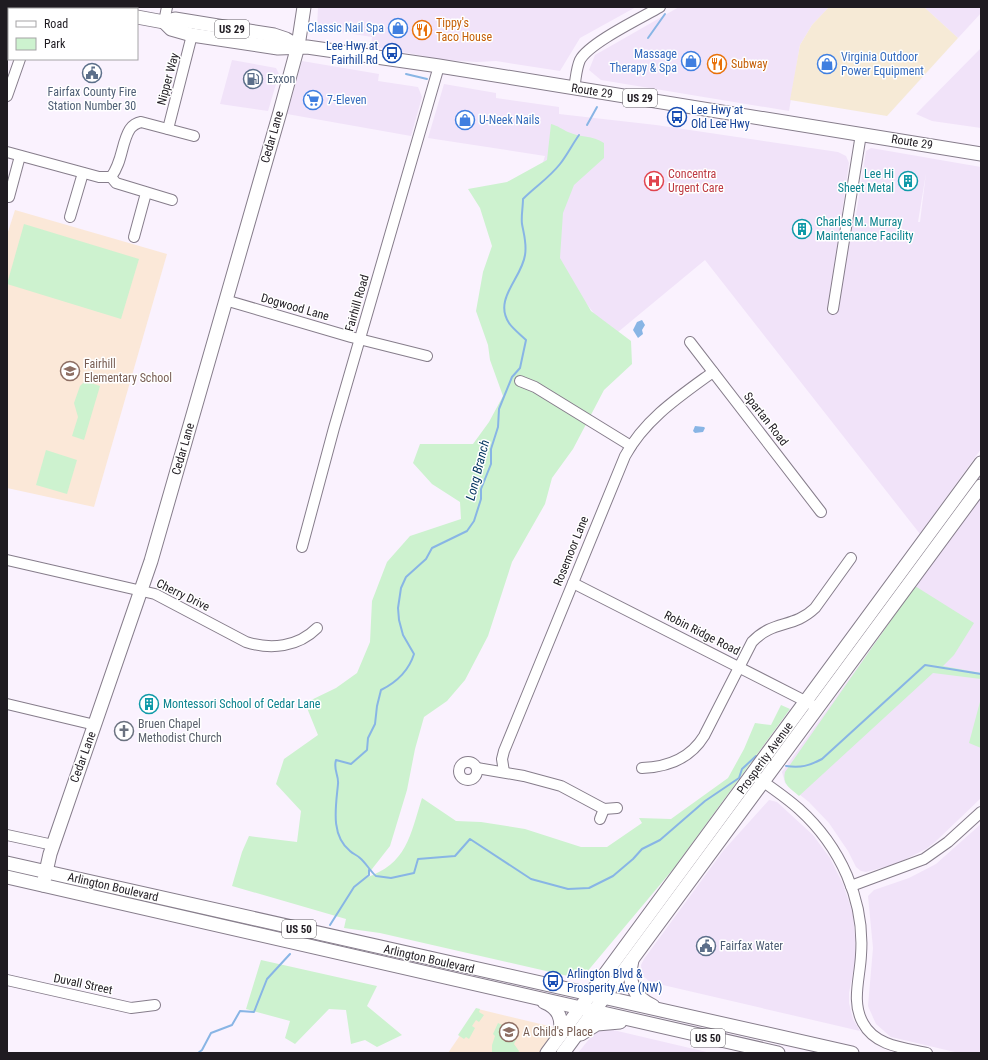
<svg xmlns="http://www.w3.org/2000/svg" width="988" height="1060" font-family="'Roboto Condensed',sans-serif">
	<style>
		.built { fill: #f1e3f9; fill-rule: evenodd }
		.industrial { fill: #f6ead6 }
		.education { fill: #fbe8d8 }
		.green { fill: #cdf2cf }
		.water { fill: #88b5e5 }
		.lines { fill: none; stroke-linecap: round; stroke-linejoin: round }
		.stream { stroke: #88b5e5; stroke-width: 2 }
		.minor-casing { stroke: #867d8b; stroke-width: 12 }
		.major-casing { stroke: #867d8b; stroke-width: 15 }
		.minor { stroke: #fff; stroke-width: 10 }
		.major { stroke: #fff; stroke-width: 13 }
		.labels { text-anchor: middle; stroke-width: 3; stroke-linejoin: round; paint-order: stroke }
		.shield { fill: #fff; stroke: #625f64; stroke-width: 1 }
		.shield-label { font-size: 11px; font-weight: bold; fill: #1f1b21 }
		.food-label { font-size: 12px; fill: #c56008; stroke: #fff; text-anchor: start }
		.shop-label { font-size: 12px; fill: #366cbe; stroke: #fff; text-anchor: start }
		.transit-label { font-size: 12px; fill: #164399; stroke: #fff; text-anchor: start }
		.street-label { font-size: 12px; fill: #1f1b21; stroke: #fff }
		.service-label { font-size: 12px; fill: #4e5e75; stroke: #fff; text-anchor: start }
		.health-label { font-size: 12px; fill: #be3a42; stroke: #fff; text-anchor: start }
		.culture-label { font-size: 12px; fill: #0d838f; stroke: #fff; text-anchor: start }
		.education-label { font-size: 12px; fill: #785e54; stroke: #fff; text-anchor: start }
		.worship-label { font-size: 12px; fill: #5b616d; stroke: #fff; text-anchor: start }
		.water-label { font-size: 13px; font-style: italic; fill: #00335e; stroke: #fff }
	</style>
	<rect width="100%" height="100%" fill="#faf2fe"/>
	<g class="built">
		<path d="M318,7H636L580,38L560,71L496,61L477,62L444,60L371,46L372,37L317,28Z"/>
		<path d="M679,7H829L812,25L800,45L789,111L601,80L589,70L595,55Z"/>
		<path d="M924,7H981V13L958,38Z"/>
		<path d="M981,48V128L932,121L916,114Z"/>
		<path d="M232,60L276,68L279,74L268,111L220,104Z"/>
		<path d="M302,61L379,74L378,81L418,87L422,97L411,136L287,114Z"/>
		<path d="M444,84L496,93V98L559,107V114L656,125L838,152L846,156L849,163L842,212L856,215L866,151L871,148L981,167V449L920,534L705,260L612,337L524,222L545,156L428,138ZM926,173L920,222H918Z"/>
		<path d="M981,496V798L935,842L926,849L896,864L866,872L861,871L856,867L848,851L829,823L809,802L785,783L782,772Z"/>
		<path d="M769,800L777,802L813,835L830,858L843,884L853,914L855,937V962L849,993V1003L853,1019L860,1031L650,982L642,975L641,965L644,959L723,851Z"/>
		<path d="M981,824V1053H959L891,1037L876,1024L868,1006L873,948L868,896L874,890L909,878L936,864Z"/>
		<path d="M609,1029L711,1053H578L594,1033L601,1030Z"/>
	</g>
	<path class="industrial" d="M829,7H924L958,38L887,116L790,100L800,45L812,25Z"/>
	<g class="education">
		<path d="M15,210L167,254L94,507L7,488V235Z"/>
		<path d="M478,1009L553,1027L556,1031L541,1053H448Z"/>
	</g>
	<g class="green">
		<path d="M551,124C558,126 562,129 568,132C581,138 592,135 604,143V158L574,185L563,213L560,258L591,311L631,341L632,364L604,390L573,449L552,478L545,504L512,562L488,636L465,680L447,701L424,717L415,749L407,790L390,846L365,878C407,864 410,836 422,798L456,821L481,822L525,829L581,847H607L642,823L639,818L671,819L728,778L744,749L755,723L771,725L781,705L790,709L674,868L581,979L380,933L344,928L346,919L232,886L242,852L249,836L297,842L301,811L276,784L284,759L318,735L305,703L336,688L357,673L370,642L372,601L387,562L410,536L461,519L460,502L432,484L413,463L420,444H473L489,422L503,396L490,360L488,345L476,311L483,272L492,246L480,208L468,189L507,182L547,160Z"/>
		<path d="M24,224L139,259L121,319L7,284Z"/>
		<path d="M85,381L100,386L84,440L72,436L78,417L74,403L80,386Z"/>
		<path d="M46,450L77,460L67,494L36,485Z"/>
		<path d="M915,586L974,623L954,655L943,666L981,673V679L933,673L799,796C790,788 782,785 785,772Z"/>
		<path d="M981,698V748L969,743Z"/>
		<path d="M261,960L377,986L367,1006L402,1035L377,1047L365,1040L351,1044L346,1010L329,1009L295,1044L285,1038L290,1021L246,1009Z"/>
		<path d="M476,1008L480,1009L479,1012L484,1015L479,1022L476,1020L472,1026L475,1028L469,1039L466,1037L464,1039L458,1035Z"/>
		<path d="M498,1023L519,1033L514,1044L519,1051L518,1053H492V1045L495,1036L493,1034Z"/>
	</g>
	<g class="water">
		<path d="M642,320L645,325L642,330L643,334L638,338L633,330L637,322Z"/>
		<path d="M695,426L704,427L705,428L703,432L695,433L693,431Z"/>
	</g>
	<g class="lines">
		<g class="stream">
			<path d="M648,38L665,14"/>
			<path d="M406,74L427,79"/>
			<path d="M587,125L597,107"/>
			<path d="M579,135C572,145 567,155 560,164C549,178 535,187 523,199C523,207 521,216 522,224C524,235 527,244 525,255C522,278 493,299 509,323C513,329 521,335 526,340L520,368L512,377L499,409L498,427L491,449V464L481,489V499L474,521L467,531L432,548L426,559L406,577L401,588L398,608L399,620L403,635L414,654C409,670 397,682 381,690L377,706L375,724L368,738L367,750L351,764L336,760C333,770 339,775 338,784C336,806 330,835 350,851C353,854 357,855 360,858C366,863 370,871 376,876L391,878L414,873L418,859L455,856L470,839L531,879L568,889L589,888L613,876L633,859L642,849L660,840L705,801L739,778L742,769L756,756"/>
			<path d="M786,766C801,768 809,766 822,759L925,665L981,674"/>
			<path d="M330,925L354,887L369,875V870"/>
			<path d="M198,1053L202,1050L211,1033L232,1025L240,1011L254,1012L267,979L290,954"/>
		</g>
		<defs>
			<g id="minor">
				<path d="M33,9V7"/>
				<path d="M164,22L167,7"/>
				<path d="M7,50L9,51"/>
				<path d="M574,88C576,79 576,69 580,60C589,43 641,18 660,7"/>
				<path d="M7,96L20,59"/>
				<path d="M168,129L192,35"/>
				<path d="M7,152L99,177H111C123,161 121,143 130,129C133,125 136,123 141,122L194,136"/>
				<path d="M111,177L116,183L172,200"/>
				<path d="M9,197L20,156"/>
				<path d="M70,217L83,173"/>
				<path d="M134,237L146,193"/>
				<path d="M225,300L351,337L427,356"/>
				<path d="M833,309L861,134"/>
				<path d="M690,342L821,512"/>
				<path d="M520,381L535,387L631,446"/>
				<path d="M302,547L334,428L439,66"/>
				<path d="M7,560L155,594L246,642C271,650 298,647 317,628"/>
				<path d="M573,583L811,704"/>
				<path d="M7,704L95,725"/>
				<circle cx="468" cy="771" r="9"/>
				<path d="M477,768L524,776L561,786L604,809L617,808"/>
				<path d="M642,768C668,767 690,759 704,736L752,642C774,619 793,629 815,608L851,558"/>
				<path d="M504,772L502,759L504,751L625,456C645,419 680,396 713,372"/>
				<path d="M758,778C772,788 787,798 799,809C840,846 865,900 861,955C860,978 851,1002 863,1023C875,1046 904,1048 927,1053"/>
				<path d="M600,819L604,809"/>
				<path d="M7,835L53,845"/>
				<path d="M851,886L924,859L948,842L981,812"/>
				<path d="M7,980L131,1008L155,1005"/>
			</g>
			<g id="major">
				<path d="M58,7L70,9"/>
				<path d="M137,17L164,22L175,19L274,35L286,39L298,46"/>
				<path d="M164,22L171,29L192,35L278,48L307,47L439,66L981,154"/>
				<path d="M7,863L852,1053"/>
				<path d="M7,877L778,1053"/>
				<path d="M43,885L50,854L151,561L280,112L298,46L304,7"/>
				<path d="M632,960C627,981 633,997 653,1006"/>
				<path d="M544,1002C559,1008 563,1019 560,1035"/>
				<path d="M581,1034L597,1024L620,1022"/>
				<path d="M547,1053L981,463"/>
				<path d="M563,1053L981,486"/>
			</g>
		</defs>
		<use href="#minor" class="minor-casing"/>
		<use href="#major" class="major-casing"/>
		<use href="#minor" class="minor"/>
		<use href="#major" class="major"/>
	</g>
	<defs>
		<symbol id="shop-ring" viewBox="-11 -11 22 22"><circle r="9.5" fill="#fff" stroke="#3f7fe0" stroke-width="1.5"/><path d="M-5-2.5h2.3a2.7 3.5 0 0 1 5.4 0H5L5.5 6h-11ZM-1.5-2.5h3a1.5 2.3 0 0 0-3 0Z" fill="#3f7fe0"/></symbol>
		<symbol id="restaurant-ring" viewBox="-11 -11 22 22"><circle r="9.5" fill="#fff" stroke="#e8710a" stroke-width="1.5"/><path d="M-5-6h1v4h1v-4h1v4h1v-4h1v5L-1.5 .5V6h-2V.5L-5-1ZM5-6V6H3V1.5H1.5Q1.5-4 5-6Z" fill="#e8710a"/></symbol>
		<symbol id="bus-ring" viewBox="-11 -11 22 22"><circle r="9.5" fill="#fff" stroke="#1a4fb4" stroke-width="1.5"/><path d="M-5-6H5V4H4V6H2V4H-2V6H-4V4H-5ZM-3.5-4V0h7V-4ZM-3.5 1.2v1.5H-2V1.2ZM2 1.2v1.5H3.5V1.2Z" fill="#1a4fb4"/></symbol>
		<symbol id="civic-ring" viewBox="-11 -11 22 22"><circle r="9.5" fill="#fff" stroke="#5c6f8a" stroke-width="1.5"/><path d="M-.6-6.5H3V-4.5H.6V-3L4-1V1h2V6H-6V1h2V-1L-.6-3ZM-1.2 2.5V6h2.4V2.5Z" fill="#5c6f8a"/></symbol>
		<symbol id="fuel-ring" viewBox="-11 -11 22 22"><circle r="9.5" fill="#fff" stroke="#5c6f8a" stroke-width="1.5"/><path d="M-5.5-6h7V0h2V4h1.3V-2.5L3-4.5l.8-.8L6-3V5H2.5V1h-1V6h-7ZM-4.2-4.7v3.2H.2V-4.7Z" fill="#5c6f8a"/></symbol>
		<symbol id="supermarket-ring" viewBox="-11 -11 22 22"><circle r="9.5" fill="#fff" stroke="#3f7fe0" stroke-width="1.5"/><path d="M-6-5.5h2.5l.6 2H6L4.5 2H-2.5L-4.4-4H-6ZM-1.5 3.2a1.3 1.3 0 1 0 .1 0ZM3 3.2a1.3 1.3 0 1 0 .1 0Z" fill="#3f7fe0"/></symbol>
		<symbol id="hospital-ring" viewBox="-11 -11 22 22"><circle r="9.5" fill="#fff" stroke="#e0444e" stroke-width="1.5"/><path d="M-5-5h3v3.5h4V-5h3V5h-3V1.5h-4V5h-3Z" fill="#e0444e"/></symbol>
		<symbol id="building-ring" viewBox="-11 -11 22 22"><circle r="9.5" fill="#fff" stroke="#0f9aa8" stroke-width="1.5"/><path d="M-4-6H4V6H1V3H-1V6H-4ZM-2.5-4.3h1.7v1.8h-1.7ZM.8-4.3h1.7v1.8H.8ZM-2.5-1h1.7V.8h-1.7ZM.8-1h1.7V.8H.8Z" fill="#0f9aa8"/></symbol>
		<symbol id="school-ring" viewBox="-11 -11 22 22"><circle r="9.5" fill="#fff" stroke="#8d6e63" stroke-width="1.5"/><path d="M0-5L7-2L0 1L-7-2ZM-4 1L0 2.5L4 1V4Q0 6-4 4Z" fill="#8d6e63"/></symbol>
		<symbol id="church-ring" viewBox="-11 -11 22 22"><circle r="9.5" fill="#fff" stroke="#6b7280" stroke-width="1.5"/><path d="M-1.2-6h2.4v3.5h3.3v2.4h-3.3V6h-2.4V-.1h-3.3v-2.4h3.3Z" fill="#6b7280"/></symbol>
	</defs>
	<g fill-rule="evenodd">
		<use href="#shop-ring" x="387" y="17" width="22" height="22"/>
		<use href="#restaurant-ring" x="411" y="19" width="22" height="22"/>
		<use href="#bus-ring" x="381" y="42" width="22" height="22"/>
		<use href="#shop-ring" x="680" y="50" width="22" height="22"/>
		<use href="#restaurant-ring" x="706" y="53" width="22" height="22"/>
		<use href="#shop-ring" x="816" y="53" width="22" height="22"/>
		<use href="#civic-ring" x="81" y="62" width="22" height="22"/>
		<use href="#fuel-ring" x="242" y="68" width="22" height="22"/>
		<use href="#supermarket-ring" x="302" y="89" width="22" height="22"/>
		<use href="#bus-ring" x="666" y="106" width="22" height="22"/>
		<use href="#shop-ring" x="454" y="109" width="22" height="22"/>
		<use href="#hospital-ring" x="643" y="170" width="22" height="22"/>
		<use href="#building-ring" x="897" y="170" width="22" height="22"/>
		<use href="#building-ring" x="791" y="218" width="22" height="22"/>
		<use href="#school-ring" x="59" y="360" width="22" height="22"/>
		<use href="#building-ring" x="138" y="693" width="22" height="22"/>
		<use href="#church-ring" x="113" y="720" width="22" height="22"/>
		<use href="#civic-ring" x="695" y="935" width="22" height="22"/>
		<use href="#bus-ring" x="542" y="970" width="22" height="22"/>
		<use href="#school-ring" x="498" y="1021" width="22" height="22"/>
	</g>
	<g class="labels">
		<g class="shield">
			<rect x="215" y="20" width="34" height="18" rx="3"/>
			<rect x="623" y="89" width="34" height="18" rx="3"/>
			<rect x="282" y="920" width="34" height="18" rx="3"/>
			<rect x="691" y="1029" width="34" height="18" rx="3"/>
		</g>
		<g class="shield-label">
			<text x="232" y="33">US 29</text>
			<text x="640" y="102">US 29</text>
			<text x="299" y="933">US 50</text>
			<text x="708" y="1042">US 50</text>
		</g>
		<g class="food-label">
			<text x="436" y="27">Tippy's<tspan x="436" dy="14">Taco House</tspan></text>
			<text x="731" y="68">Subway</text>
		</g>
		<g class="shop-label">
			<text x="384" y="32" text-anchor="end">Classic Nail Spa</text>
			<text x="677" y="58" text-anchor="end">Massage<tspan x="677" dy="14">Therapy &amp; Spa</tspan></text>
			<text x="841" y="61">Virginia Outdoor<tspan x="841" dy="14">Power Equipment</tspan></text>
			<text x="327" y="104">7-Eleven</text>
			<text x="479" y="124">U-Neek Nails</text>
		</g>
		<g class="transit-label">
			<text x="378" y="50" text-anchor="end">Lee Hwy at<tspan x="378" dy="14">Fairhill Rd</tspan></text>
			<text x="691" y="114">Lee Hwy at<tspan x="691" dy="14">Old Lee Hwy</tspan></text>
			<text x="567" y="978">Arlington Blvd &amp;<tspan x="567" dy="14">Prosperity Ave (NW)</tspan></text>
		</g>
		<g class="street-label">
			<text transform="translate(168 79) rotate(-75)" y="4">Nipper Way</text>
			<text transform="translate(592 91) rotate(9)" y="4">Route 29</text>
			<text transform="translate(272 137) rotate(-74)" y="4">Cedar Lane</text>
			<text transform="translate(912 142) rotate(9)" y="4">Route 29</text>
			<text transform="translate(357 303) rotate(-74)" y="4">Fairhill Road</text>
			<text transform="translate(295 307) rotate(16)" y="4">Dogwood Lane</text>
			<text transform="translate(766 419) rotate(52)" y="4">Spartan Road</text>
			<text transform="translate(183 449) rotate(-74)" y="4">Cedar Lane</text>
			<text transform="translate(571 551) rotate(-68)" y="4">Rosemoor Lane</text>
			<text transform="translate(183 595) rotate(26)" y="4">Cherry Drive</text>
			<text transform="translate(702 633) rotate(27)" y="4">Robin Ridge Road</text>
			<text transform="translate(83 757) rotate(-70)" y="4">Cedar Lane</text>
			<text transform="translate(765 758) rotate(-54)" y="4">Prosperity Avenue</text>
			<text transform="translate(113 887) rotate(13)" y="4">Arlington Boulevard</text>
			<text transform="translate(429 959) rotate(13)" y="4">Arlington Boulevard</text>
			<text transform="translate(83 984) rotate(12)" y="4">Duvall Street</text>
		</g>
		<g class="service-label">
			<text x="267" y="83">Exxon</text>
			<text x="92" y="96" text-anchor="middle">Fairfax County Fire<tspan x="92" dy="14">Station Number 30</tspan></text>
			<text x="720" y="950">Fairfax Water</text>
		</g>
		<g class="health-label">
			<text x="668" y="178">Concentra<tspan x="668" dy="14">Urgent Care</tspan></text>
		</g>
		<g class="culture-label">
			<text x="894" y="178" text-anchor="end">Lee Hi<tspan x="894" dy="14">Sheet Metal</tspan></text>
			<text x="816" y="226">Charles M. Murray<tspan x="816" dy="14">Maintenance Facility</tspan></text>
			<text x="163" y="708">Montessori School of Cedar Lane</text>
		</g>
		<g class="education-label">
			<text x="84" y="368">Fairhill<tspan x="84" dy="14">Elementary School</tspan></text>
			<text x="523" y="1036">A Child's Place</text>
		</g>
		<g class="worship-label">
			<text x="138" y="728">Bruen Chapel<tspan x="138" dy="14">Methodist Church</tspan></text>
		</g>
		<g class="water-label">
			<text transform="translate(477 470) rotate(-76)" y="5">Long Branch</text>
		</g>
	</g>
	<rect width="988" height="1060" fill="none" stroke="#1f1b21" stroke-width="16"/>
	<rect x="8" y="8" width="130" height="52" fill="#ffffff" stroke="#a5a4a6"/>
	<rect x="16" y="21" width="20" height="6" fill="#ffffff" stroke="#a5a4a6"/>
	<text x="44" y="28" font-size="12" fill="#1f1b21">Road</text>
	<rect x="16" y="38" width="20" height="12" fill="#cdf2cf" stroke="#a5a4a6"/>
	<text x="44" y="48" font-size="12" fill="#1f1b21">Park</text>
</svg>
